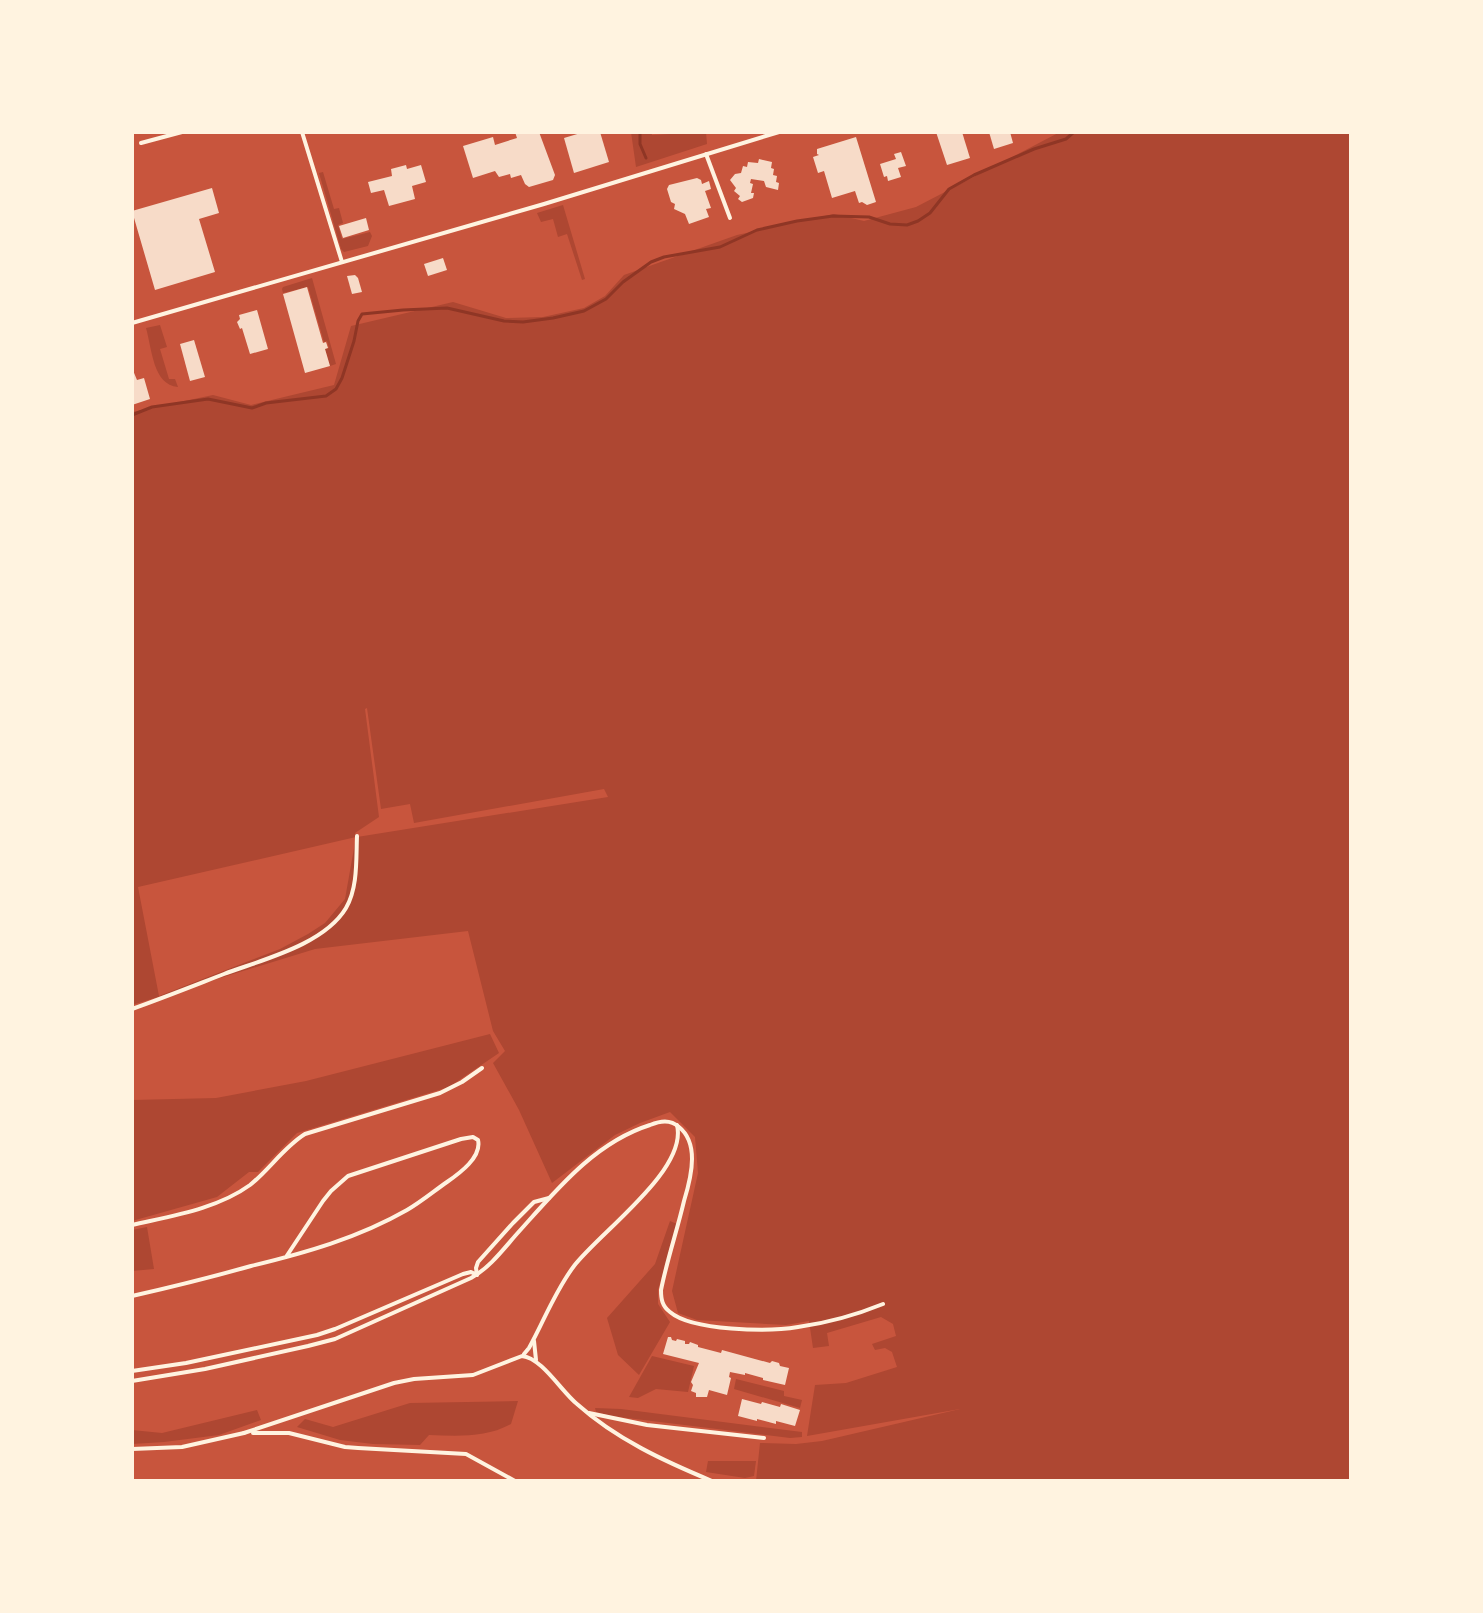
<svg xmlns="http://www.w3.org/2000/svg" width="1483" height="1613" font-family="'Titillium Web',sans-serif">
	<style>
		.green { fill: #ae4732; fill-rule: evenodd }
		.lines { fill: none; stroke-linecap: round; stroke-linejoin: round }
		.stream { stroke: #8f3625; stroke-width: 3 }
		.building { fill: #f7dbc8 }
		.minor { stroke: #fff3e0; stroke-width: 4 }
	</style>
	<rect width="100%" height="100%" fill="#c8553d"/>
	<g class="green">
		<path d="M631,132H651L652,135L706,132L707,144L636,167Z"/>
		<path d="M1060,132H1351V1481H756L760,1443L796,1444L822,1441L960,1409L807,1436L815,1385L846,1383L897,1367L892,1352L885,1348L875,1350L872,1344L896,1336L893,1324L881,1317L827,1333L829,1346L813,1348L809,1321L786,1325L697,1320L678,1313L672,1291L698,1173L695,1137L670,1112L640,1123L615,1135L552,1183L519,1110L493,1063L505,1051L493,1031L468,931L315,949L132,1005V412L213,395L251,405L334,385L351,326L453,302L506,318L543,317L584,308L605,296L624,275L737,235L834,214L864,221L916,207ZM367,708L381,809L410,804L414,823L604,789L608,797L357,837L355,833L379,817L365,709ZM356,837L345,899L325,923L308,934L280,949L159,996L138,887Z"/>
		<path d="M323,172L334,209L339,208L343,223L338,225L342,239L370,232L372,236L368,246L344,252L341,249L319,173Z"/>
		<path d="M563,205L585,279L582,280L567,234L558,237L553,219L541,222L537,213Z"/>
		<path d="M312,278L336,364L330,366L325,349L329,348L327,341L324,342L308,287L283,293L282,289L283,287Z"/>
		<path d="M160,325L167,347L160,349L169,379H175L178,387C153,385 152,349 146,328Z"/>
		<path d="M490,1034L499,1053L449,1087L297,1133L258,1172H249L217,1197L132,1221V1100L216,1098L306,1081Z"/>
		<path d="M670,1221L677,1224L658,1290V1304L670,1322L639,1375L618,1355L607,1318L655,1264Z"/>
		<path d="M147,1227L154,1269L132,1271V1230Z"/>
		<path d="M652,1356L694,1366L688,1392L656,1389L638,1398L629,1397Z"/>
		<path d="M736,1379L784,1391V1396L802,1400L800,1408L734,1389Z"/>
		<path d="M518,1401L511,1424C486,1438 457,1436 429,1435L420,1445L373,1444L340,1440L297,1427L305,1419L333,1427L410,1403Z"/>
		<path d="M595,1408L621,1409L802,1432V1437L790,1438L611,1416L596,1412Z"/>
		<path d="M257,1410L261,1420L219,1435L164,1442L132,1444V1430L162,1433Z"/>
		<path d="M708,1461H756L754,1476L745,1478L706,1472Z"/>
	</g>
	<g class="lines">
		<g class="stream">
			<path d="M640,132V144L646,158"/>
			<path d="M132,415L152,407L208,399L252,408L266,403L326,396L336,389L342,378L354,341L358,321L362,314L403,310L447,308L504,321L523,322L553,318L584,311L606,299L623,282L651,262L664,257L720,247L757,230L797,221L833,216L869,217L890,224L907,225L918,221L930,213L949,189L974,175L1034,149L1066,139L1074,132"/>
		</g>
	</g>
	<g class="building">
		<path d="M515,132H529V134L531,132H539L555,175L553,180L529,187L525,184L521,175L511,178L510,174L499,177L495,171L473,178L463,146L493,137L495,145L517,138Z"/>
		<path d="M584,132H600L609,162L574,173L564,138Z"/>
		<path d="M936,132H962L970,158L947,165Z"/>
		<path d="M989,132H1010L1013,143L994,149Z"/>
		<path d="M856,137L876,202L867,205L862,202L859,203L855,191L832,198L824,171L818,173L813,157L819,155L817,154V149Z"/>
		<path d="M901,152L906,166L898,168L901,177L888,181L887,176L884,177L880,164L896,159L894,154Z"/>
		<path d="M759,159L772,162L771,168L774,169L773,175L777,176L776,182L779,183L778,190L766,187L764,181L751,179L750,183L753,184L751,193H754L753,198L742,202L738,199L740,196L734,191L736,188L730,180L735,174L741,173L743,166L747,167L748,162L758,163Z"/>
		<path d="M406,165L407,169L421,165L426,182L412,186L415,199L389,206L384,190L371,193L368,182L392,176L391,169Z"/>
		<path d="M697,178L701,180L702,184L709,181L711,189L705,191L711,208L706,209L709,217L689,224L685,214L674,209L675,204L671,202L667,189L669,185Z"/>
		<path d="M212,188L219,213L199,219L215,272L155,290L132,211Z"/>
		<path d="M366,218L369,230L343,238L339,226Z"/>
		<path d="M443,258L447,270L428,276L424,264Z"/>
		<path d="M355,275L358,278L362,292L352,294L347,276Z"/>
		<path d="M307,287L323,343L326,342L328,348L325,349L330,366L305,373L283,294Z"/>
		<path d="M257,310L268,349L250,354L242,328L240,329L237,322L240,319L239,315Z"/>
		<path d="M194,340L205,377L190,381L180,344Z"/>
		<path d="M132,368L137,380L144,378L150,399L132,405Z"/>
		<path d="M668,1337H671L672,1340L676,1341L677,1339L685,1341V1344H689L690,1342L698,1345V1347L721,1353L722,1350L770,1363L772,1361L779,1363L780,1366L789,1368L785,1385L763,1380V1378L745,1373V1375L730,1372L729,1377L731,1378L727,1395L709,1390L707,1397H696V1393L691,1391L693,1385L691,1382L699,1363L663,1354Z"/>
		<path d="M742,1399L761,1404L762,1402L780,1407L781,1404L800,1410L795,1426L776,1421V1424L757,1419V1421L738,1416Z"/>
	</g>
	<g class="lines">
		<g class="minor">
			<path d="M302,132L342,262"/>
			<path d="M141,143L182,132"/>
			<path d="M706,154L730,218"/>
			<path d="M132,323L544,204L779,132"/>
			<path d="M132,1009C163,998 193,986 224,974C261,960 324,945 346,908C358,887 356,860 357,836"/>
			<path d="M132,1225C171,1216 217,1209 250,1185C269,1170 284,1147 305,1134L440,1093L462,1082L482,1068"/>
			<path d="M132,1296C172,1287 212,1277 251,1266C305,1253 358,1238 407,1210C421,1202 434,1191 447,1182C460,1173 482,1157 478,1140L473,1137L461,1139L348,1176L331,1191L323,1201L286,1257"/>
			<path d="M534,1341L536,1360"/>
			<path d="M524,1354L529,1348C544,1321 555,1291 574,1266C600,1232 688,1170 677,1125"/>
			<path d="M132,1371L186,1363L317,1335L335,1329L463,1274L471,1272L477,1275L476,1268L478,1262L513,1223L534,1202L549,1198"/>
			<path d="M132,1381L205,1369L308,1346L335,1339L471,1278C489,1268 502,1251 515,1236C554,1193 593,1143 650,1125C660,1121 670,1119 679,1127C689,1135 692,1147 692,1159C692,1174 688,1188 684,1201C677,1231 667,1260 661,1290C661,1299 662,1306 670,1312C692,1331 769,1332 798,1327C827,1323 856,1315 883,1304"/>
			<path d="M589,1413L647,1425L764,1438"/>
			<path d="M244,1433L394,1383L414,1379L473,1375L522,1356C542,1358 561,1391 577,1404C616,1439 664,1461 712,1481"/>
			<path d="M253,1433H289L345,1447L358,1448L466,1454L515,1481"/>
			<path d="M132,1449L182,1447L244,1433"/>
		</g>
	</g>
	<rect width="1483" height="1613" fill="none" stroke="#fff3e0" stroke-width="268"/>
</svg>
